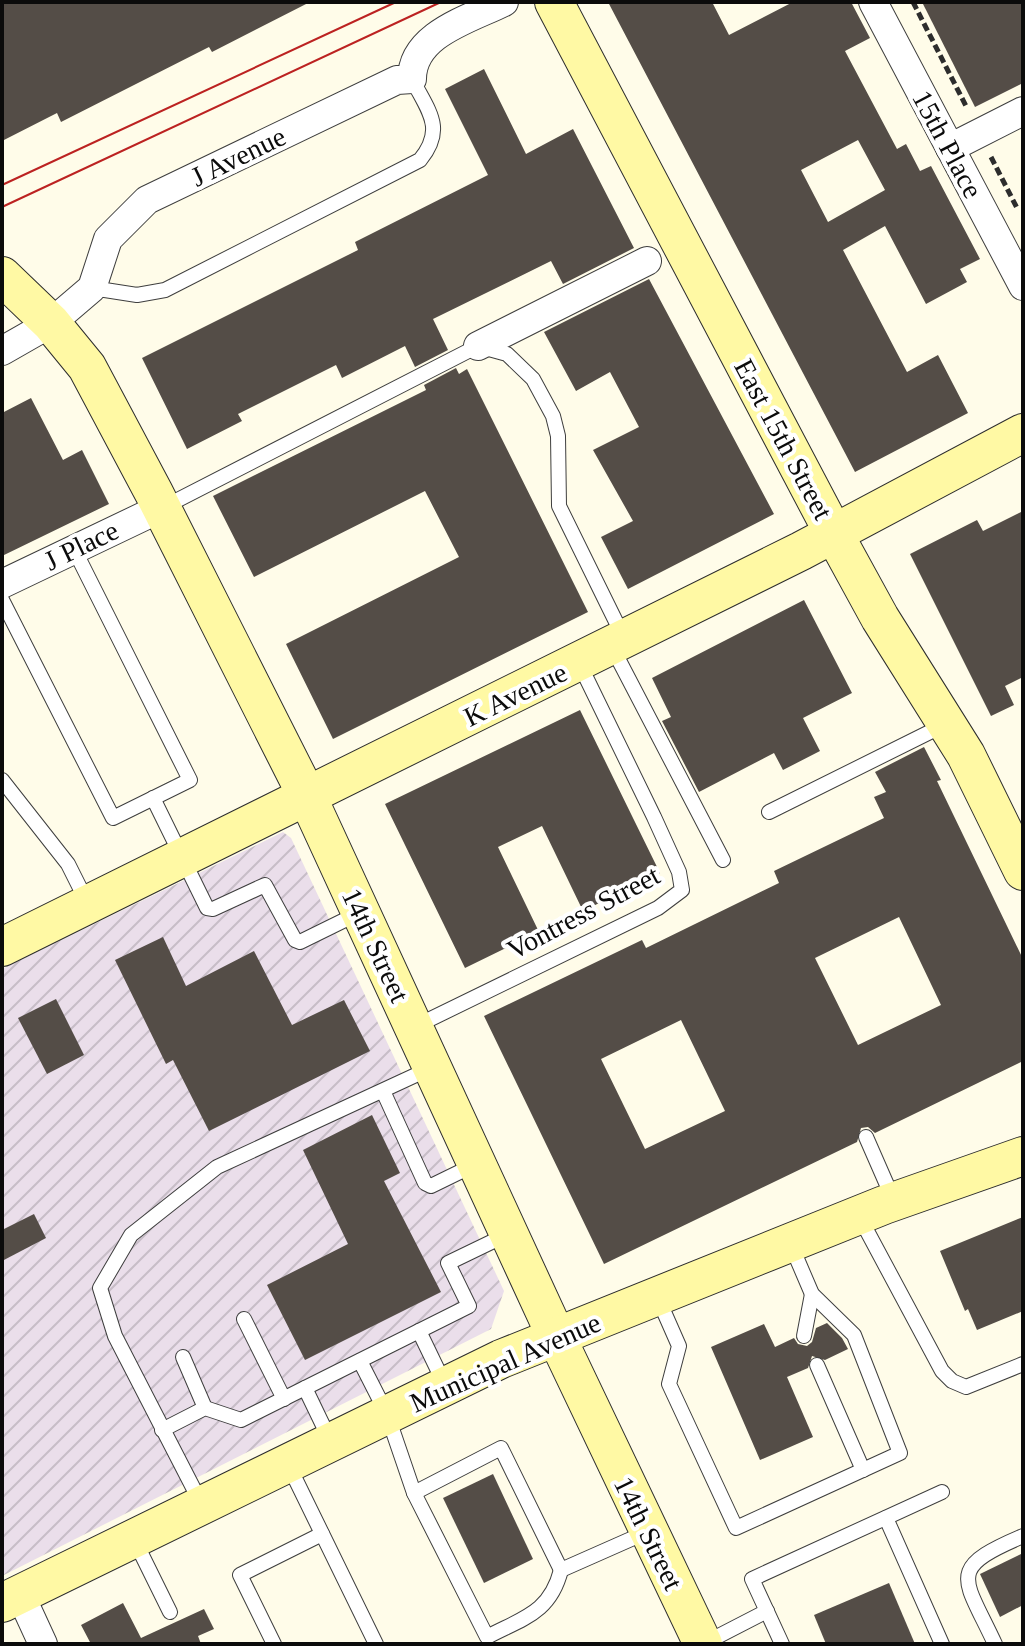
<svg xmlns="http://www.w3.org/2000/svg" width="1025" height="1646" font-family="Georgia,serif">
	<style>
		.industrial { fill: url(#industrial-furrows) }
		.building { fill: #544d47; fill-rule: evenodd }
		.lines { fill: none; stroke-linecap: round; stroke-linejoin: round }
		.lane-casing { stroke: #3e3e3e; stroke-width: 16 }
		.street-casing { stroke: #3e3e3e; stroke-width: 30 }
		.secondary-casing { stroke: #2d2d2d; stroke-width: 40 }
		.path { stroke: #2d2d2d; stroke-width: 5; stroke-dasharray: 8 4; stroke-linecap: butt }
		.lane { stroke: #fff; stroke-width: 14 }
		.street { stroke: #fff; stroke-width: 28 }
		.secondary { stroke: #fff9a4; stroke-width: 38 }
		.tram { stroke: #bc2221; stroke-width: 2 }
		.labels { text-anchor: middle; stroke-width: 8; stroke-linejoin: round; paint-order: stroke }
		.street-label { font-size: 28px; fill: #0b0b0b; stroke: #fff }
	</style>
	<defs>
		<pattern id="industrial-furrows" width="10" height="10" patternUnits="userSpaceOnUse" patternTransform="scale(2)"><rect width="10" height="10" fill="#eadeea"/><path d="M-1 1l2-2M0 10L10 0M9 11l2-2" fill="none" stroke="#c7bdc7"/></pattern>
	</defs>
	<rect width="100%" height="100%" fill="#fffce9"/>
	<path class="industrial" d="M283,832L291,838L504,1291L491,1329L2,1576V969Z"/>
	<g class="building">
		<path d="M2,2H310L212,52L209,47L61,122L57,113L2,141Z"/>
		<path d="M608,2H712L729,35L793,2H851L870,38L845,51L897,149L906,144L920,171L931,166L980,259L960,269L967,282L926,304L885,226L843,250L907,372L938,355L968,413L855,472ZM858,140L885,190L828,222L801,170Z"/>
		<path d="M922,2H1023V83L975,107Z"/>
		<path d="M484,69L526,154L573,129L634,248L563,284L551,261L433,319L448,350L415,367L405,346L342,378L336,365L238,414L242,421L187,449L142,358L358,250L355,242L488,175L445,89Z"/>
		<path d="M649,279L774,514L628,589L601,537L633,521L593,450L639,427L610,372L576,391L544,332Z"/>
		<path d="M456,368L459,374L467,369L588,612L333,739L286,644L459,557L425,491L254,577L213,496L426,390L424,385Z"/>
		<path d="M31,398L63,460L82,450L109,504L2,556V413Z"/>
		<path d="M1023,511V677L1005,686L1014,705L991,716L910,554L977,520L983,531Z"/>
		<path d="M804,600L852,693L803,718L820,751L783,770L774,753L699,792L662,721L671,717L652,678Z"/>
		<path d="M580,710L660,873L583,911L542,826L498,847L539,932L465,968L385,804Z"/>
		<path d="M924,747L941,780L937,781L1023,959V1061L875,1133L868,1127L861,1128L857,1142L604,1264L484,1016L642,940L646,948L779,883L774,871L884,818L874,797L886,792L875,772ZM899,917L941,1005L858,1045L815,958ZM681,1020L725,1111L645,1149L601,1059Z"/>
		<path d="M163,937L186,986L254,951L292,1025L344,1000L370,1051L209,1131L173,1060L166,1064L115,960Z"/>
		<path d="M56,999L84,1055L47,1074L18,1018Z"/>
		<path d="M372,1115L400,1173L384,1181L441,1292L305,1360L267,1285L348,1244L303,1150Z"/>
		<path d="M34,1214L46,1238L2,1261V1230Z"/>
		<path d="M1023,1217V1311L977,1330L968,1309L965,1311L940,1251Z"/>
		<path d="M827,1323L842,1338L848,1349L825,1360L812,1356L808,1368L787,1377L813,1437L760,1460L711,1347L764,1324L775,1347L794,1338L798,1344L807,1346L812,1342L816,1328Z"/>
		<path d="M493,1474L533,1559L484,1583L443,1498Z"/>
		<path d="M1023,1553V1605L1000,1617L980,1574Z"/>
		<path d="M889,1583L915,1644H826L814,1615Z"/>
		<path d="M123,1603L141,1638L204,1609L214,1629L198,1636L201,1644H91L81,1625Z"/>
	</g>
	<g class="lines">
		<defs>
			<g id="lane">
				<path d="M92,288L137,295L165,290L420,160C446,128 428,111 412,79"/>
				<path d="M162,508L478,346L507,354L533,379L553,416L558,436L559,506L623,636"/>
				<path d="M2,600L113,818L190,780L74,549"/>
				<path d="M612,647L723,860"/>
				<path d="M2,780L68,864L88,904"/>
				<path d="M153,798L207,908L213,909L265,885L295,940L300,942L359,913"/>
				<path d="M769,812L946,724"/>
				<path d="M414,1027L658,908L682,890L679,872L654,817L579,663"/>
				<path d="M383,1091L425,1183L431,1186L474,1165"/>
				<path d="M866,1137L894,1201"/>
				<path d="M859,1216L942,1371L952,1381L966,1387L1023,1364"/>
				<path d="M657,1296L679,1346L669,1384L736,1528L900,1453L854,1335L812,1294L791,1245"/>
				<path d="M244,1319L284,1399"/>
				<path d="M419,1331L445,1385"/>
				<path d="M804,1336L812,1294"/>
				<path d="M183,1357L205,1408"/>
				<path d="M360,1361L387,1414L414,1493L501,1448L561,1570L647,1532"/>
				<path d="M817,1365L863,1470"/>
				<path d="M305,1388L331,1442"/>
				<path d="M162,1430L205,1408L241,1420L469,1306L448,1263L508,1234"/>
				<path d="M288,1464L376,1644"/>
				<path d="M414,1493L487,1637C523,1618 550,1613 561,1570"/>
				<path d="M202,1505L115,1336L100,1288L131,1235L217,1167L431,1068"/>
				<path d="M886,1518L942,1644"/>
				<path d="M134,1539L170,1612"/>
				<path d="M274,1644L240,1575L322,1534"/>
				<path d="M703,1644L767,1611"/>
				<path d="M782,1644L752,1579L942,1492"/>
				<path d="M995,1644C964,1577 945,1569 1023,1536"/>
			</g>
			<g id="street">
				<path d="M873,2L1023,286"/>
				<path d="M950,148L1023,111"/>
				<path d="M478,346L647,261"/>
				<path d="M2,351L51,323L92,288L108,239L147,200L397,80L412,79C412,34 470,19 504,2"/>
				<path d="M2,584L161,508"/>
				<path d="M20,1594L43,1644"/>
			</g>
			<g id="secondary">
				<path d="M554,2L834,534L880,618L966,755L1023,871"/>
				<path d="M2,276L51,323L87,367L154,493L307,796L556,1336L703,1644"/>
				<path d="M2,947L801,551L1023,433"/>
				<path d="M2,1603L501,1359L884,1205L1023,1156"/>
			</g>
		</defs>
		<use href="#lane" class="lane-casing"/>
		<use href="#street" class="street-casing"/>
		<use href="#secondary" class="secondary-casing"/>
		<g class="path">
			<path d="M913,2L967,108"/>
			<path d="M991,157L1017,208"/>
		</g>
		<use href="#lane" class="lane"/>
		<use href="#street" class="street"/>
		<use href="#secondary" class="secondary"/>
		<g class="tram">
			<path d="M2,185L396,2"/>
			<path d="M2,207L441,2"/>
		</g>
	</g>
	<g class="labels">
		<g class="street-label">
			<text transform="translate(948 144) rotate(62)" y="10">15th Place</text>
			<text transform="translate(238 156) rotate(-26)" y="10">J Avenue</text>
			<text transform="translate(784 439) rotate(62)" y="10">East 15th Street</text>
			<text transform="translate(81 545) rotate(-26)" y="10">J Place</text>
			<text transform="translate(515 694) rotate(-26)" y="10">K Avenue</text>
			<text transform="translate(583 912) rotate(-28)" y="10">Vontress Street</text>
			<text transform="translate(376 945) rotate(65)" y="10">14th Street</text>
			<text transform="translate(505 1362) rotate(-24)" y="10">Municipal Avenue</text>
			<text transform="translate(649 1533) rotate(64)" y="10">14th Street</text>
		</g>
	</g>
	<rect width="1025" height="1646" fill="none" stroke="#0b0b0b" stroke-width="8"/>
</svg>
